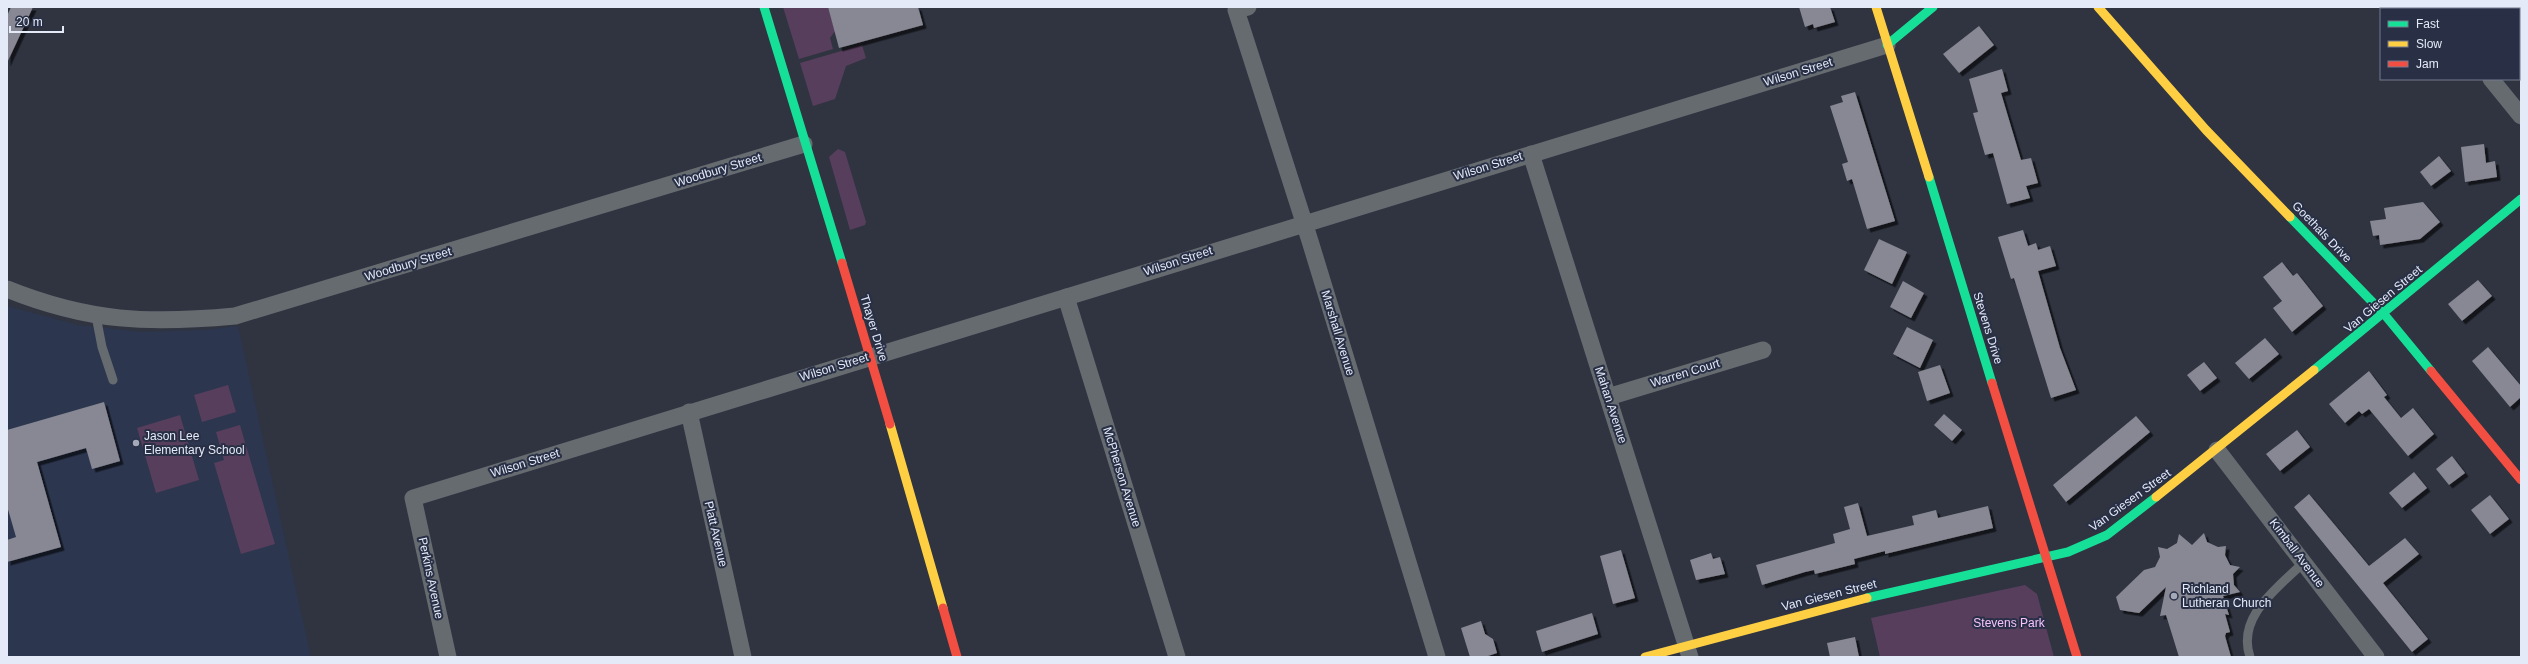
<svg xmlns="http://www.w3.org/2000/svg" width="2528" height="664" font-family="Helvetica,sans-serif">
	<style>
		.built { fill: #2c364f }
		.green { fill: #573e5d }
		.building { fill: #878893; filter: url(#shadow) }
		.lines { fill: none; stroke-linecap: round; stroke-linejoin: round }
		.lane { stroke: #666b70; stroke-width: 9 }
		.street { stroke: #666b70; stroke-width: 17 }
		.fast { stroke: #16e098; stroke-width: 9 }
		.slow { stroke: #ffcf43; stroke-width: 9 }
		.jam { stroke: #f24e42; stroke-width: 9 }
		.poi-dot { fill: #a5aab8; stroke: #293046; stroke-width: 1.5 }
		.labels { text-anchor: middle; stroke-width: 4; stroke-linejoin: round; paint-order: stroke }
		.street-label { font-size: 12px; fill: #e4eaf8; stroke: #293046 }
		.poi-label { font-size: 12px; fill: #e4eaf8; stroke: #293046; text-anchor: start }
		.park-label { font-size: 12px; fill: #f7c2fe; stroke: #293046 }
	</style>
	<defs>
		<filter id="shadow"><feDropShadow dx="3.5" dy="3.5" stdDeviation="0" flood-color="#0009"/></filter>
	</defs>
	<rect width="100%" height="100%" fill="#2f3440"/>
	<path class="built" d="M7,306L78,325L143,332L205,330L238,326L311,657H7Z"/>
	<g class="green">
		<path d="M783,7H828L835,31L830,38L833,49L799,59Z"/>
		<path d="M862,45L866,58L846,66L835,99L813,106L800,63Z"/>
		<path d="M838,149L845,152L866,222L865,225L850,230L829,157Z"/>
		<path d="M228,385L236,412L202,422L194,395Z"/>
		<path d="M180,415L199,480L156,493L137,428Z"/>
		<path d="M240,425L275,544L241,554L214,463L224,460L216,432Z"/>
		<path d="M2025,585L2037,594L2054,657H1880L1871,618Z"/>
	</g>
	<g class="building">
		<path d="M11,7H33L7,63V16Z"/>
		<path d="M828,7H918L923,25L839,48Z"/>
		<path d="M1799,7H1830L1835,22L1814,28L1813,24L1805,27Z"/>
		<path d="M1979,26L1994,45L1959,73L1943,54Z"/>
		<path d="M2002,69L2008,91L2001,93L2021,160L2031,158L2038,183L2026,186L2030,198L2007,204L1993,153L1985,155L1973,113L1978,112L1969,79Z"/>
		<path d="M1855,92L1895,221L1867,229L1852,179L1847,181L1842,164L1848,162L1830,106L1843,102L1841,96Z"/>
		<path d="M2484,144L2486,163L2495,161L2497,177L2465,182L2461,147Z"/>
		<path d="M2439,156L2451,171L2431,186L2420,172Z"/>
		<path d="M2423,202L2440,222L2420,239L2380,245L2379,235L2373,236L2370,221L2386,219L2384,208Z"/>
		<path d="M2023,230L2028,246L2036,243L2038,250L2050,246L2056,266L2038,271L2060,348L2076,390L2051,398L2014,278L2011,279L1998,237Z"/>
		<path d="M1879,239L1907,252L1892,284L1864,270Z"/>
		<path d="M2282,262L2293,276L2297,273L2323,306L2292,332L2273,308L2282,301L2263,277Z"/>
		<path d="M2478,280L2492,296L2462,321L2448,304Z"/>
		<path d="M1903,281L1924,293L1911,318L1890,307Z"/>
		<path d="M1907,327L1933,340L1920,368L1893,354Z"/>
		<path d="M2265,338L2279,354L2249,379L2235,363Z"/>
		<path d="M2488,347L2521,386V397L2510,407L2472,361Z"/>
		<path d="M2204,362L2217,378L2200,391L2187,375Z"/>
		<path d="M1940,365L1950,393L1927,401L1918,372Z"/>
		<path d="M2369,371L2387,395L2384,397L2401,418L2413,408L2434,434L2408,456L2369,409L2362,414L2359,411L2345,423L2329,404Z"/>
		<path d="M104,402L120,461L92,469L86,448L37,462L61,547L7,562V540L16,537L7,506V430Z"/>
		<path d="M1944,414L1962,430L1952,441L1934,425Z"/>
		<path d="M2136,416L2150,432L2066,502L2053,485Z"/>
		<path d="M2297,430L2310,447L2280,471L2266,454Z"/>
		<path d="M2452,456L2465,473L2449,485L2436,469Z"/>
		<path d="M2414,472L2427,488L2402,508L2389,493Z"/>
		<path d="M2309,494L2369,566L2405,538L2419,554L2383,583L2428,639L2412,652L2294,507Z"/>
		<path d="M2490,495L2509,519L2490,534L2471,510Z"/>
		<path d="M1858,503L1867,536L1914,525L1912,516L1936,510L1938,518L1988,506L1993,528L1885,554V551L1854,559L1855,564L1815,574L1814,570L1805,572L1762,585L1756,565L1835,543L1833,534L1850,529L1844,507Z"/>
		<path d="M2204,533L2207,542L2218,547L2226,546L2225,555L2230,565L2240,567L2233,574L2234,585L2240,592L2223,596L2229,615L2225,614L2230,632L2226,633L2225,636L2231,657H2179L2166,615L2160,616L2166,587L2139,613L2120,610L2116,597L2144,570L2155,567L2160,557L2158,547L2167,549L2177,543L2179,534L2192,545Z"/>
		<path d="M1621,550L1635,598L1613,604L1600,556Z"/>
		<path d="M1711,553L1713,559L1720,557L1725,574L1696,580L1690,560Z"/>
		<path d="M1592,613L1598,634L1542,652L1536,631Z"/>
		<path d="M1481,621L1485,634L1493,639L1497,653L1485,657H1470L1461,628Z"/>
		<path d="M1855,637L1859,657H1830L1827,643Z"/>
	</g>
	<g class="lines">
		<g class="lane">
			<path d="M96,316L102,347L113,380"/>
			<path d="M2250,657C2236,616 2279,587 2304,562"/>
		</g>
		<g class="street">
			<path d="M1248,7L1236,10L1310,241L1437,657"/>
			<path d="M2432,7L2433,9"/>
			<path d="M2491,79L2521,116"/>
			<path d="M1531,154L1690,657"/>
			<path d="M7,289C89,322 149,324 235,316L804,144"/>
			<path d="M1066,297L1177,657"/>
			<path d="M1608,397L1763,350"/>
			<path d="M689,412L743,657"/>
			<path d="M2217,450L2376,657"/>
			<path d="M448,657L413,498C903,344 1395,195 1887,45"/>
		</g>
		<g class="fast">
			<path d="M764,7L842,263"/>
			<path d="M1887,45L1933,7"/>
			<path d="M1929,177L1992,383"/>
			<path d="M2290,217L2384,314L2431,371"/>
			<path d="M2314,370L2521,199"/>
			<path d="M1867,598L2068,552L2107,535L2156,497"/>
		</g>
		<g class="slow">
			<path d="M1876,7L1929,177"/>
			<path d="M2098,7L2206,130L2290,217"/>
			<path d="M890,424L943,608"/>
			<path d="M2156,497L2314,370"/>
			<path d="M1645,657L1867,598"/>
		</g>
		<g class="jam">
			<path d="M842,263L890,424"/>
			<path d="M2431,371L2521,480"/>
			<path d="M1992,383L2077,657"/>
			<path d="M943,608L957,657"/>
		</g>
	</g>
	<g class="poi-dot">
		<circle cx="136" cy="443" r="4"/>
		<circle cx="2174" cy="596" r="4"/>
	</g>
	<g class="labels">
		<g class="street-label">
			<text transform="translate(1798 72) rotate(-17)" y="4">Wilson Street</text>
			<text transform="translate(1488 166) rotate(-17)" y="4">Wilson Street</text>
			<text transform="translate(718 170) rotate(-17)" y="4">Woodbury Street</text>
			<text transform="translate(2322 232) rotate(46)" y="4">Goethals Drive</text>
			<text transform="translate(1178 261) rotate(-18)" y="4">Wilson Street</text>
			<text transform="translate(408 264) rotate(-17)" y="4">Woodbury Street</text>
			<text transform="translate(2383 299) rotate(-40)" y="4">Van Giesen Street</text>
			<text transform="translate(874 328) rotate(73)" y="4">Thayer Drive</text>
			<text transform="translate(1988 328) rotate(73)" y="4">Stevens Drive</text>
			<text transform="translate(1338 333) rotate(73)" y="4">Marshall Avenue</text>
			<text transform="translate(834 367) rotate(-17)" y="4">Wilson Street</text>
			<text transform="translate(1685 373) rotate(-17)" y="4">Warren Court</text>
			<text transform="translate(1611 405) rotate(72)" y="4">Mahan Avenue</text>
			<text transform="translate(525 463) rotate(-17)" y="4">Wilson Street</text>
			<text transform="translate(1122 477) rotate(73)" y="4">McPherson Avenue</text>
			<text transform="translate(2130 500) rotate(-36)" y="4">Van Giesen Street</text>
			<text transform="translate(716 534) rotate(77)" y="4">Platt Avenue</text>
			<text transform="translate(2297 553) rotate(53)" y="4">Kimball Avenue</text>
			<text transform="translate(431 578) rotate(78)" y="4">Perkins Avenue</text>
			<text transform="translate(1829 595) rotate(-14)" y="4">Van Giesen Street</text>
		</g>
		<g class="poi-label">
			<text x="144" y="440">Jason Lee<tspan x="144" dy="14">Elementary School</tspan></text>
			<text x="2182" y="593">Richland<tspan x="2182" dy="14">Lutheran Church</tspan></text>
		</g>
		<g class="park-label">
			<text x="2009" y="627">Stevens Park</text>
		</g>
	</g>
	<rect width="2528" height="664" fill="none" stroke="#e4eaf8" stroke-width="16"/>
	<rect x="2380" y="8" width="140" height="72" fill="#293046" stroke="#747a8d"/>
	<rect x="2388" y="21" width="20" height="6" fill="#16e098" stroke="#747a8d"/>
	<text x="2416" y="28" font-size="12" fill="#e4eaf8">Fast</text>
	<rect x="2388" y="41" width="20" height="6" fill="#ffcf43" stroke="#747a8d"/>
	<text x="2416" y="48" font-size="12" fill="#e4eaf8">Slow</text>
	<rect x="2388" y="61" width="20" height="6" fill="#f24e42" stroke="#747a8d"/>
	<text x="2416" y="68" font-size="12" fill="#e4eaf8">Jam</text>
	<path d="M10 26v6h53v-6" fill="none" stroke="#e4eaf8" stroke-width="2"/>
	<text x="16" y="26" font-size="12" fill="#e4eaf8" stroke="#293046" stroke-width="3" paint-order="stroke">20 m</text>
</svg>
